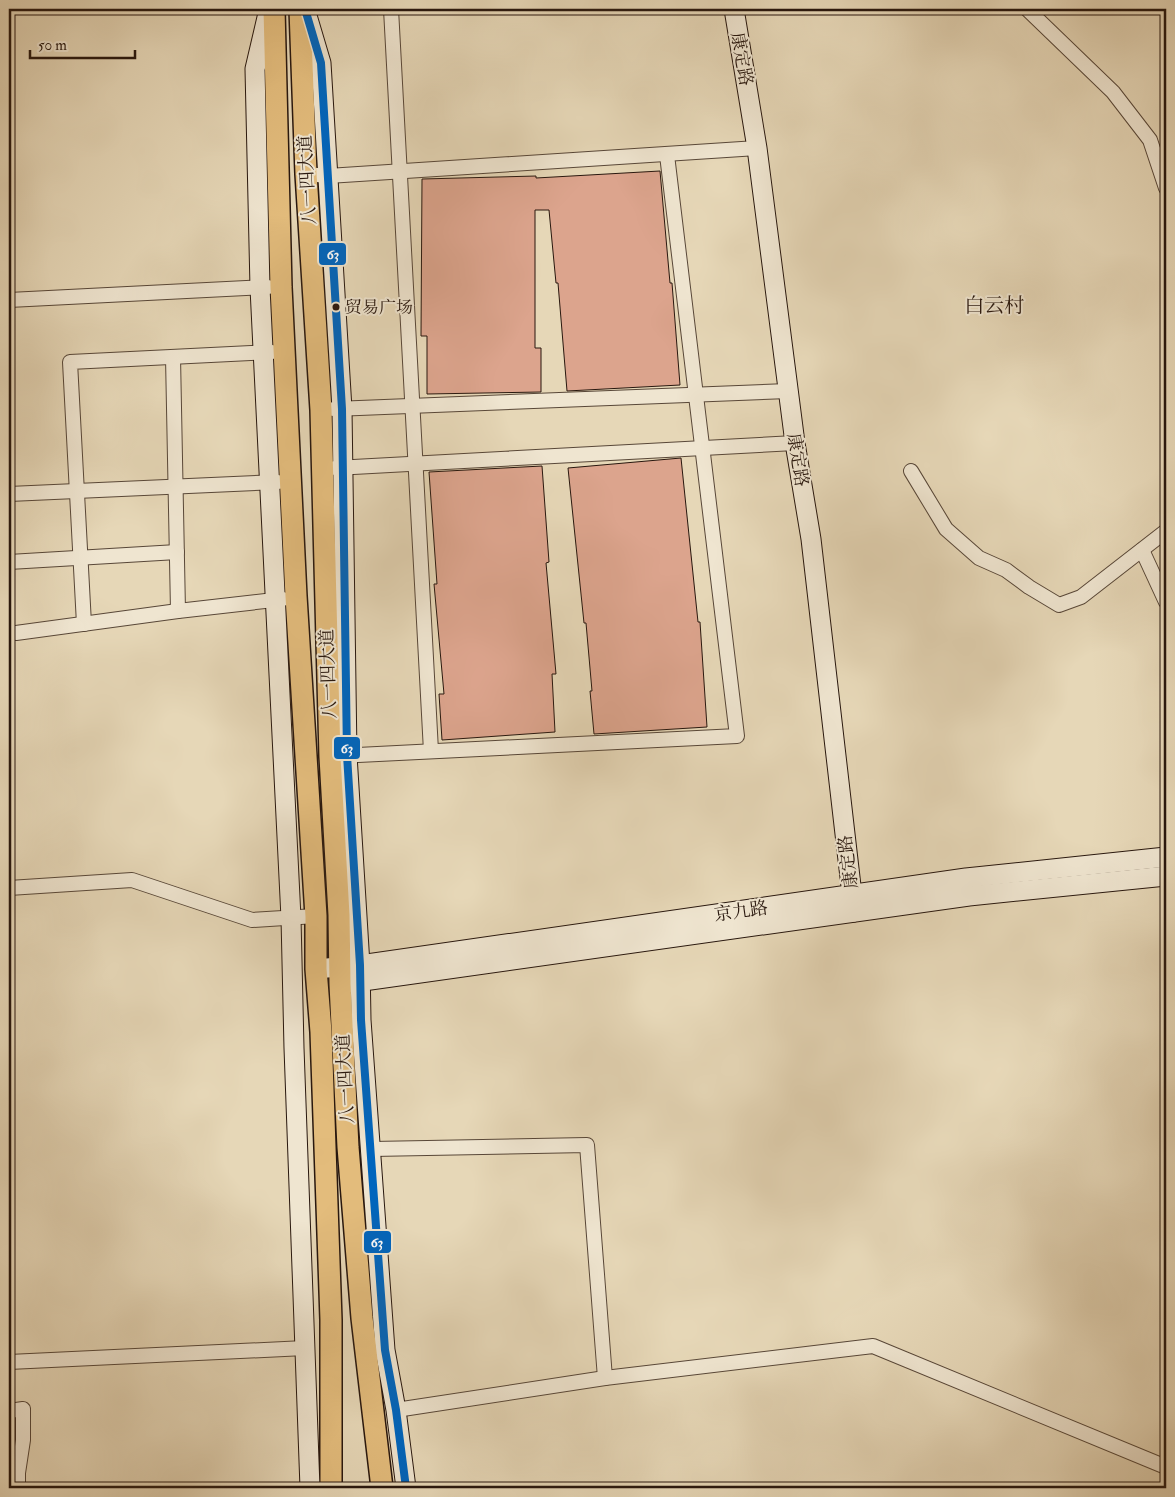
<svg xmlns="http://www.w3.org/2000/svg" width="1175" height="1497" font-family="'IM FELL Double Pica','Noto Serif SC',serif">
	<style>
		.building { fill: #dca48d; stroke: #28170e }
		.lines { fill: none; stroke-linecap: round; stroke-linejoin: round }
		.street-casing { stroke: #584738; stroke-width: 16 }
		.secondary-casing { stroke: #28170e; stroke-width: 21 }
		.primary-casing { stroke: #28170e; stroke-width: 24 }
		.street { stroke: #efe5d0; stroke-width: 14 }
		.secondary { stroke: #efe5d0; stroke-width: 19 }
		.primary { stroke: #e3bc7c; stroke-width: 21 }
		.bus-1-casing { stroke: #efe5d0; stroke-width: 11 }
		.bus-1 { stroke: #0065bd; stroke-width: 8 }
		.bus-dot { fill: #28170e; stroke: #efe5d0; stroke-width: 2 }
		.labels { text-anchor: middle; stroke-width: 4; stroke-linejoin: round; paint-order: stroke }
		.bus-label { font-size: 17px; fill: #28170e; stroke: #efe5d0; text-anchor: start }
		.street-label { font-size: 18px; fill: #28170e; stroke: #efe5d0 }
		.quarter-label { font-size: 20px; fill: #28170e; stroke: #efe5d0 }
		.line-badge { stroke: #efe5d0; stroke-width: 2 }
		.badge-label { font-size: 14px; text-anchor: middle; font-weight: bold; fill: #fff }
	</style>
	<rect width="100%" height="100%" fill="#e6d7b7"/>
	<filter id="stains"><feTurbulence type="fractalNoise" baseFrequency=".004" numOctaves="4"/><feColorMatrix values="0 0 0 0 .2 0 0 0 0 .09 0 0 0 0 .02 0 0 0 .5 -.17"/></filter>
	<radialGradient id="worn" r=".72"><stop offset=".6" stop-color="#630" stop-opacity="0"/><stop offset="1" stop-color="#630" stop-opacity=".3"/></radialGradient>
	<g class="building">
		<path d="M660,171L670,283H672L680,385L567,391L558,283H556L549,210H535V348H541V392L427,394V336H421L422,179L536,176V178Z"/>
		<path d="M681,458L698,622H700L707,727L594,734L590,691H592L586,623H584L568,468Z"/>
		<path d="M542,466L549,562L546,563L556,674H552L555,732L442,740L439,694H444L434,584H437L429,472Z"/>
	</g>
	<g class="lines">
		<defs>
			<g id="street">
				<path d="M391,9L431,751"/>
				<path d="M1027,9L1113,92L1150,140L1166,188"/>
				<path d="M306,174L328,176L757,148"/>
				<path d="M9,300L268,287"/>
				<path d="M173,357L178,611"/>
				<path d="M334,409L788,391"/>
				<path d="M335,468L795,443"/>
				<path d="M911,471L946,529L979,558L1006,570L1029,587L1059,605L1081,597L1166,531"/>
				<path d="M9,494L278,482"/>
				<path d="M1142,550L1166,602"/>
				<path d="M9,562L177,552"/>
				<path d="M84,624L70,362L272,352"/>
				<path d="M16,633L178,611L283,599"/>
				<path d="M338,756L737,736L667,155"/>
				<path d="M9,888L132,880L252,920L316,916"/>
				<path d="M372,1149L587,1145L605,1378"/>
				<path d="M9,1362L305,1348"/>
				<path d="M396,1410L605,1378L873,1346L1166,1467"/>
				<path d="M9,1411L23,1409V1440L18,1473V1488"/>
			</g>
			<g id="secondary">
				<path d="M269,9L255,69L260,288L291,918L294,1048L310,1488"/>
				<path d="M305,9L321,63L342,409L347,755L360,965L361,1020L385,1350L396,1410L406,1488"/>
				<path d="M734,9L757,148L795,443L811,539L854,912"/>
				<path d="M316,969L360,965L966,878L1166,857"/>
				<path d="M349,983L969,896L1166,876"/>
			</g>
			<g id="primary">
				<path d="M274,9L281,287L296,596L316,916V969L321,1032L331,1320V1488"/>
				<path d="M300,9L306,174L321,410L330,757L339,915L340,984L348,1147L362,1318L382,1488"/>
			</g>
		</defs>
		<use href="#street" class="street-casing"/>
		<use href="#secondary" class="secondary-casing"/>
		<use href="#primary" class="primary-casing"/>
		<use href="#street" class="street"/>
		<use href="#secondary" class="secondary"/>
		<use href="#primary" class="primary"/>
		<defs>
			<path id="bus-1" d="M305,9L321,63L342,409L347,755L360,965L361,1020L385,1350L396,1410L406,1488"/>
		</defs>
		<use href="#bus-1" class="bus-1-casing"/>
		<use href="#bus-1" class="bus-1"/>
	</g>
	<circle class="bus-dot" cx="336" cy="307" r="4.5"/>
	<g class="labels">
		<g class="bus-label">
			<text x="345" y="313">贸易广场</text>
		</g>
		<g class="street-label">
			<text transform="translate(742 59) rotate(80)" y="6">康定路</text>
			<text transform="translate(307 180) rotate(-93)" y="6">八一四大道</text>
			<text transform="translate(798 460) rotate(81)" y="6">康定路</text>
			<text transform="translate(328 674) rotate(-92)" y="6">八一四大道</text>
			<text transform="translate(848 862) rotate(-97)" y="6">康定路</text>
			<text transform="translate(741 911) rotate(-8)" y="6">京九路</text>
			<text transform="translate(345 1079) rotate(-93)" y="6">八一四大道</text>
		</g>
		<g class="quarter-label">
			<text x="994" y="312">白云村</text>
		</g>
	</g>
	<g class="line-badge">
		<rect x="318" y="242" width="29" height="24" rx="5" fill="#0065bd"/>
		<rect x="333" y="736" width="28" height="24" rx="5" fill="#0065bd"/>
		<rect x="363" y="1230" width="29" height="24" rx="5" fill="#0065bd"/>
	</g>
	<g class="badge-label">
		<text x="333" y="259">63</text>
		<text x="347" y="753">63</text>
		<text x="377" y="1247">63</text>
	</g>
	<rect width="1175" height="1497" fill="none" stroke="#e6d7b7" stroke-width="30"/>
	<rect x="10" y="10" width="1155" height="1477" fill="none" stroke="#28170e" stroke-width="2.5"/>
	<rect x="15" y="15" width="1145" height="1467" fill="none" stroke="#28170e"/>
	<path d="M30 50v8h105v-8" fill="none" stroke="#28170e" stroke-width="2.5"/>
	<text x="38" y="50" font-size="15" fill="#28170e" stroke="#efe5d0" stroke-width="4" paint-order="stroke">50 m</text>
	<rect width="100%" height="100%" filter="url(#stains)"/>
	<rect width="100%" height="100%" fill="url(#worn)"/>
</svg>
